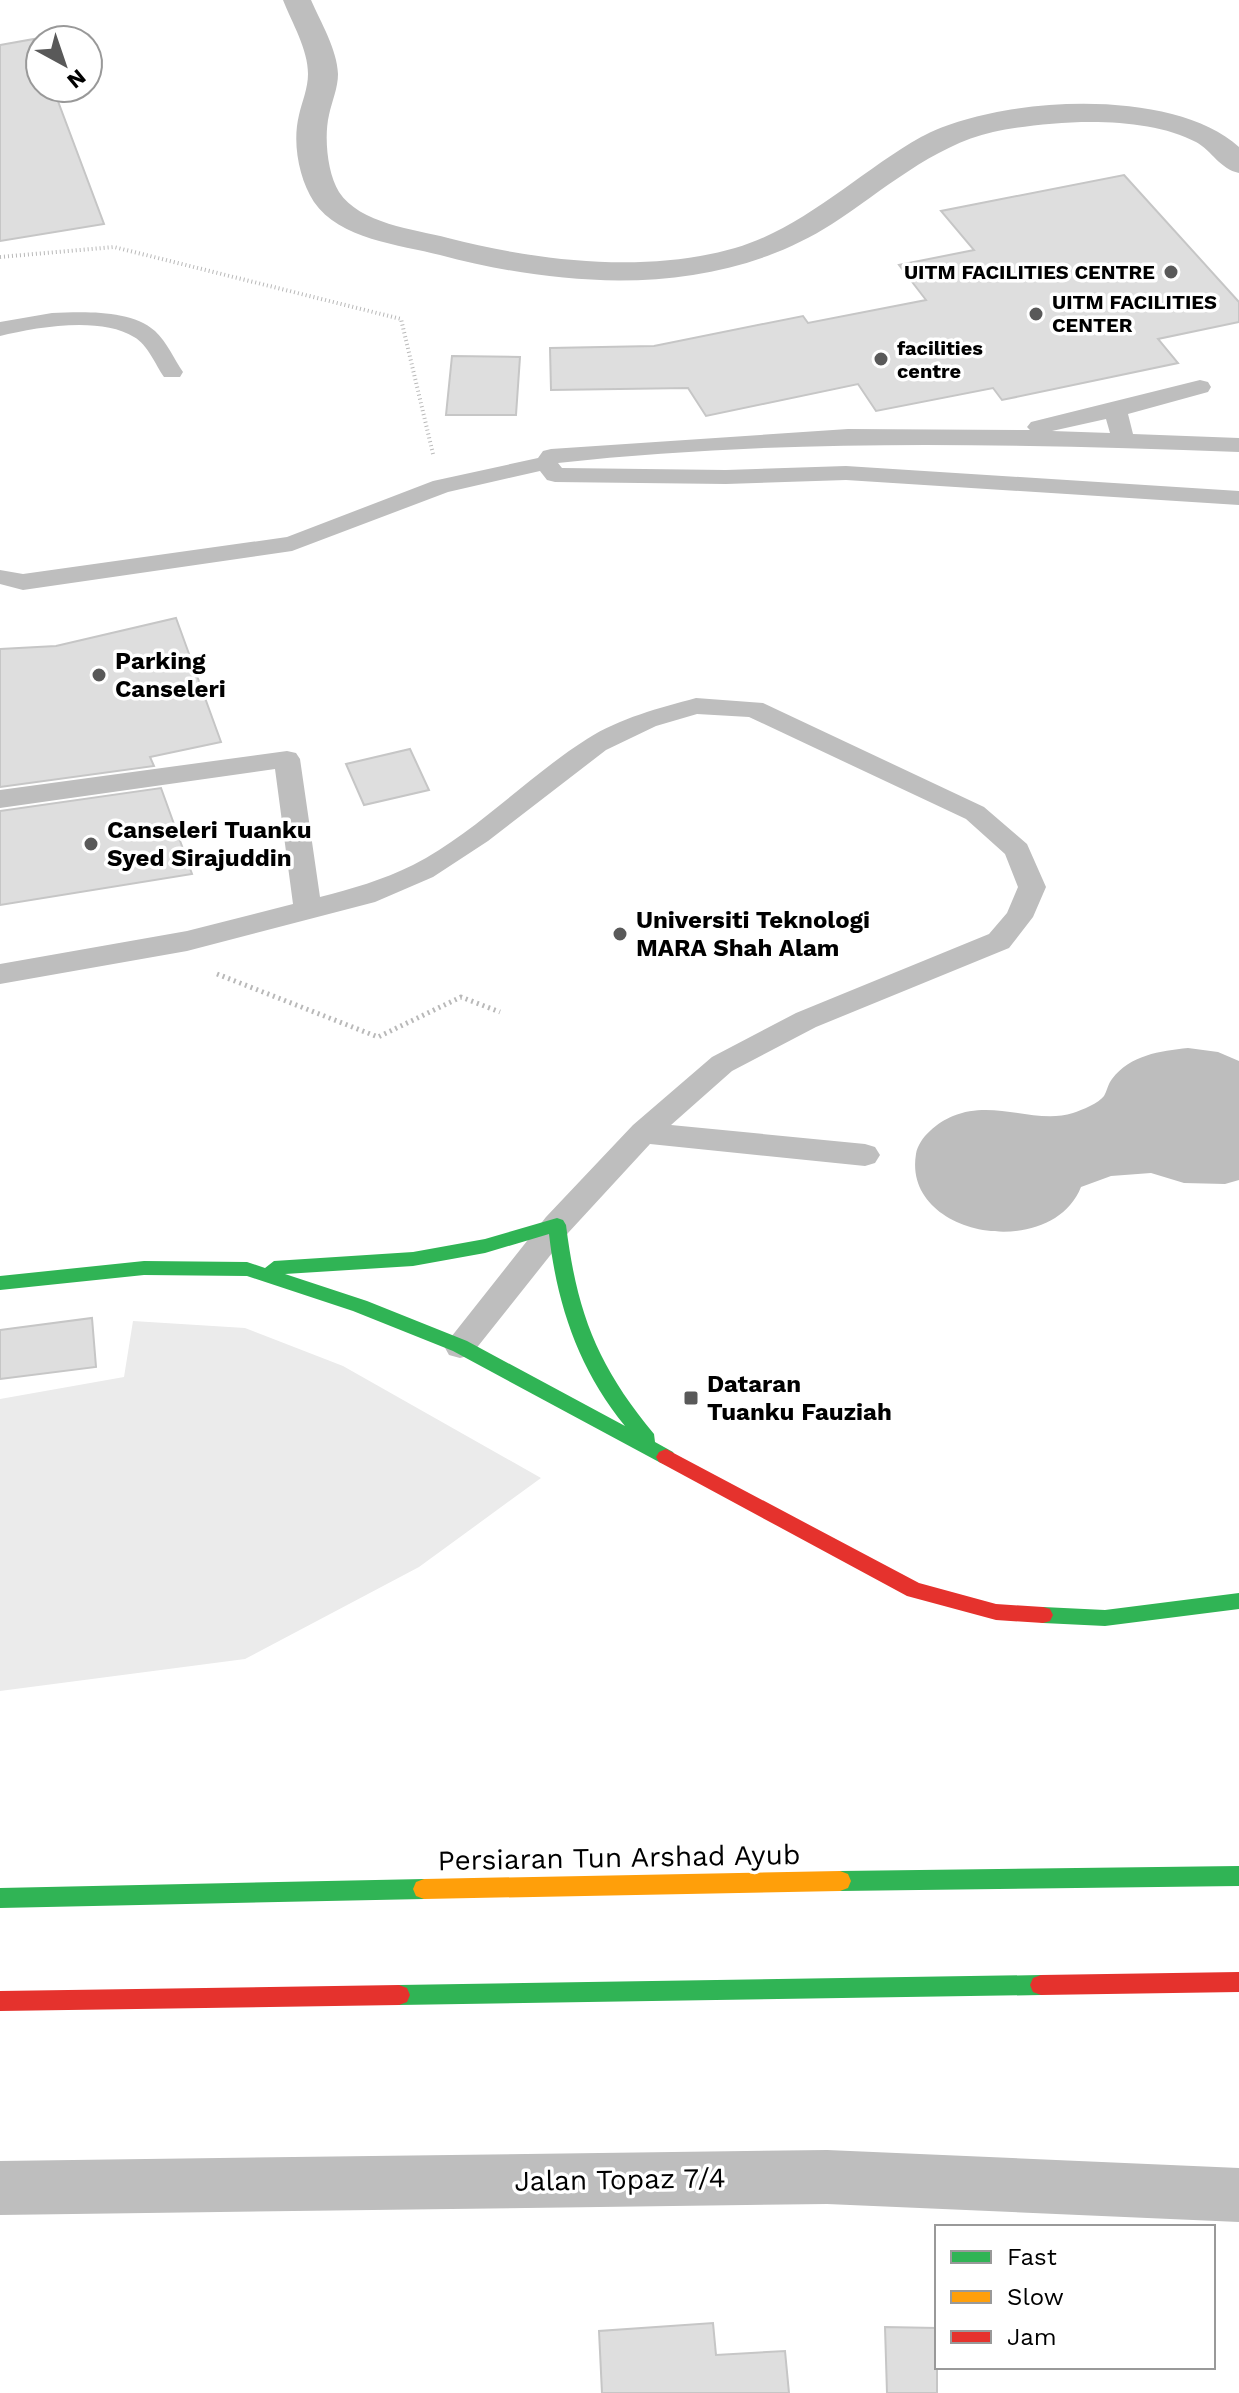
<svg xmlns="http://www.w3.org/2000/svg" width="1239" height="2393" font-family="'Work Sans',sans-serif">
	<style>
		.green { fill: #ebebeb }
		.water { fill: #bdbdbd }
		.building { fill: #dedede; stroke: #c6c6c6; stroke-width: 2 }
		.lines { fill: none; stroke-linecap: round; stroke-linejoin: round }
		.path-far1 { stroke: #b9b9b9; stroke-width: 4; stroke-dasharray: 1 3; stroke-linecap: butt }
		.path { stroke: #b9b9b9; stroke-width: 5; stroke-dasharray: 2 4; stroke-linecap: butt }
		.lane { fill: #bebebe; fill-rule: evenodd }
		.street { fill: #bebebe; fill-rule: evenodd }
		.fast { fill: #30b455; fill-rule: evenodd }
		.slow { fill: #ff9f0a; fill-rule: evenodd }
		.jam { fill: #e5322d; fill-rule: evenodd }
		.poi-dot { fill: #595959; stroke: #fff; stroke-width: 3 }
		.labels { text-anchor: middle; stroke-width: 7; stroke-linejoin: round; paint-order: stroke }
		.far-poi-label { font-size: 20px; font-weight: bold; fill: #000; stroke: #fff; text-anchor: start }
		.poi-label { font-size: 24px; font-weight: bold; fill: #000; stroke: #fff; text-anchor: start }
		.near-street-label { font-size: 28px; fill: #000; stroke: #fff }
	</style>
	<rect width="100%" height="100%" fill="#fff"/>
	<path class="green" d="M133,1321L245,1328L343,1366L541,1478L419,1567L245,1659L0,1691V1399L124,1377Z"/>
	<path class="water" d="M1188,1048L1218,1052L1239,1061V1180L1225,1184L1184,1183L1151,1173L1111,1176L1081,1187C1051,1262 902,1237 916,1154C919,1137 938,1122 953,1116C995,1099 1036,1125 1073,1113C1082,1110 1099,1103 1104,1096C1107,1091 1108,1084 1112,1079C1130,1055 1160,1051 1188,1048Z"/>
	<g class="building">
		<path d="M34,39L40,55V88H53L104,224L0,241V45Z"/>
		<path d="M1124,175L1239,302V322L1158,339L1178,363L1002,400L993,388L876,411L858,384L706,416L688,388L551,390L550,348L654,346L803,316L808,323L926,300L899,265L974,250L941,211Z"/>
		<path d="M452,356L520,357L516,415H446Z"/>
		<path d="M176,618L221,742L150,757L154,766L0,787V649L56,646Z"/>
		<path d="M410,749L429,790L364,805L346,764Z"/>
		<path d="M161,788L192,874L0,905V811Z"/>
		<path d="M92,1318L96,1367L0,1379V1330Z"/>
		<path d="M713,2323L716,2355L785,2351L789,2393H602L599,2331Z"/>
		<path d="M885,2327L937,2328V2393H887Z"/>
	</g>
	<g class="lines">
		<path class="path-far1" d="M0,257L114,247L401,319L433,454"/>
		<path class="path" d="M217,974L378,1037L461,997L500,1012"/>
		<g class="lane">
			<path d="M52,313C82,312 130,309 155,331C167,342 174,359 183,372L180,377H164C155,364 148,345 134,337C101,316 36,327 0,336V322Z"/>
			<path d="M1200,380L1208,382L1211,387L1208,392L1128,414L1133,434L1239,438V452C1012,444 785,438 558,463L562,468L726,470L846,466L1239,491V505L846,480L726,484L555,482L547,480L540,471L448,492L292,551L23,590L0,584V570L23,574L287,537L433,481L538,458L543,451L551,449L848,429L1030,430L1027,427L1031,422ZM1106,419L1110,433L1052,431Z"/>
			<path d="M696,698L763,703L984,807L1027,844L1046,887L1033,917L1009,948L816,1027L732,1071L671,1125L865,1144L875,1147L880,1155L875,1163L865,1166L650,1144L568,1233L471,1355L460,1358L449,1355L444,1346L546,1217L633,1125L712,1057L796,1013L989,934L1007,913L1018,887L1005,854L966,819L749,717L697,714L656,726L606,750L488,841L433,877L375,902L187,951L0,984V964L187,931L293,904L275,769L0,808V790L287,751L296,753L300,759L320,897C351,889 383,880 413,865C477,832 527,777 587,739C620,718 659,708 696,698Z"/>
		</g>
		<g class="street">
			<path d="M283,0H311C321,23 337,49 338,74C338,88 332,101 329,115C324,136 327,173 339,192C360,224 414,229 448,238C537,261 645,274 735,248C804,228 859,172 921,137C996,96 1173,86 1239,147V173C1220,169 1212,151 1196,142C1143,114 1051,120 993,132C932,146 883,191 832,224C716,298 568,289 440,255C400,245 339,239 314,202C299,179 292,143 299,115C302,102 308,88 308,74C308,49 292,23 283,0Z"/>
			<path d="M827,2150L1239,2168V2222L827,2204L0,2215V2161Z"/>
		</g>
		<g class="fast">
			<path d="M557,1218L563,1220L566,1225C577,1313 597,1365 654,1434L655,1442L673,1452L676,1457L673,1462L666,1465L659,1462L453,1351L353,1311L247,1276L144,1275L0,1290V1276L144,1261L247,1262L265,1268L274,1261L413,1252L485,1239ZM549,1234C557,1305 579,1370 625,1426L467,1341L367,1301L285,1274L413,1266L485,1253Z"/>
			<path d="M1239,1593V1609L1105,1626L1043,1623L1036,1621L1033,1615L1036,1609L1043,1607L1105,1610Z"/>
			<path d="M1239,1866V1886L840,1891L832,1888L829,1881L832,1874L840,1871Z"/>
			<path d="M424,1879L432,1882L435,1889L432,1896L424,1899L0,1908V1888Z"/>
			<path d="M1041,1975L1049,1978L1052,1985L1049,1992L1041,1995L399,2005L391,2002L388,1995L391,1988L399,1985Z"/>
		</g>
		<path class="slow" d="M840,1871L848,1874L851,1881L848,1888L840,1891L424,1899L416,1896L413,1889L416,1882L424,1879Z"/>
		<g class="jam">
			<path d="M666,1449L919,1583L996,1604L1043,1607L1050,1609L1053,1615L1050,1621L1043,1623L996,1620L907,1596L659,1462L656,1457L659,1452Z"/>
			<path d="M1239,1972V1992L1041,1995L1033,1992L1030,1985L1033,1978L1041,1975Z"/>
			<path d="M399,1985L407,1988L410,1995L407,2002L399,2005L0,2011V1991Z"/>
		</g>
	</g>
	<g class="poi-dot">
		<circle cx="1171" cy="272" r="8"/>
		<circle cx="1036" cy="314" r="8"/>
		<circle cx="881" cy="359" r="8"/>
		<circle cx="99" cy="675" r="8"/>
		<circle cx="91" cy="844" r="8"/>
		<circle cx="620" cy="934" r="8"/>
		<rect x="683" y="1390" width="16" height="16" rx="4"/>
	</g>
	<g class="labels">
		<g class="far-poi-label">
			<text x="1155" y="279" text-anchor="end">UITM FACILITIES CENTRE</text>
			<text x="1052" y="309">UITM FACILITIES<tspan x="1052" dy="23">CENTER</tspan></text>
			<text x="897" y="355">facilities<tspan x="897" dy="23">centre</tspan></text>
		</g>
		<g class="poi-label">
			<text x="115" y="669">Parking<tspan x="115" dy="28">Canseleri</tspan></text>
			<text x="107" y="838">Canseleri Tuanku<tspan x="107" dy="28">Syed Sirajuddin</tspan></text>
			<text x="636" y="928">Universiti Teknologi<tspan x="636" dy="28">MARA Shah Alam</tspan></text>
			<text x="707" y="1392">Dataran<tspan x="707" dy="28">Tuanku Fauziah</tspan></text>
		</g>
		<g class="near-street-label">
			<text transform="translate(619 1857) rotate(-1)" y="10">Persiaran Tun Arshad Ayub</text>
			<text transform="translate(620 2179) rotate(-1)" y="10">Jalan Topaz 7/4</text>
		</g>
	</g>
	<rect x="935" y="2225" width="280" height="144" fill="#ffffff" stroke="#999999" stroke-width="2"/>
	<rect x="951" y="2251" width="40" height="12" fill="#30b455" stroke="#999999" stroke-width="2"/>
	<text x="1007" y="2265" font-size="24" fill="#000000">Fast</text>
	<rect x="951" y="2291" width="40" height="12" fill="#ff9f0a" stroke="#999999" stroke-width="2"/>
	<text x="1007" y="2305" font-size="24" fill="#000000">Slow</text>
	<rect x="951" y="2331" width="40" height="12" fill="#e5322d" stroke="#999999" stroke-width="2"/>
	<text x="1007" y="2345" font-size="24" fill="#000000">Jam</text>
	<g transform="translate(64 64) rotate(140)"><circle r="38" fill="#ffffff" stroke="#999999" stroke-width="2"/>
	<path d="M0-6L14 30L0 20L-14 30Z" fill="#595959"/>
	<text y="-12" font-size="22" font-weight="bold" text-anchor="middle" fill="#000000">N</text>
	</g>
</svg>
